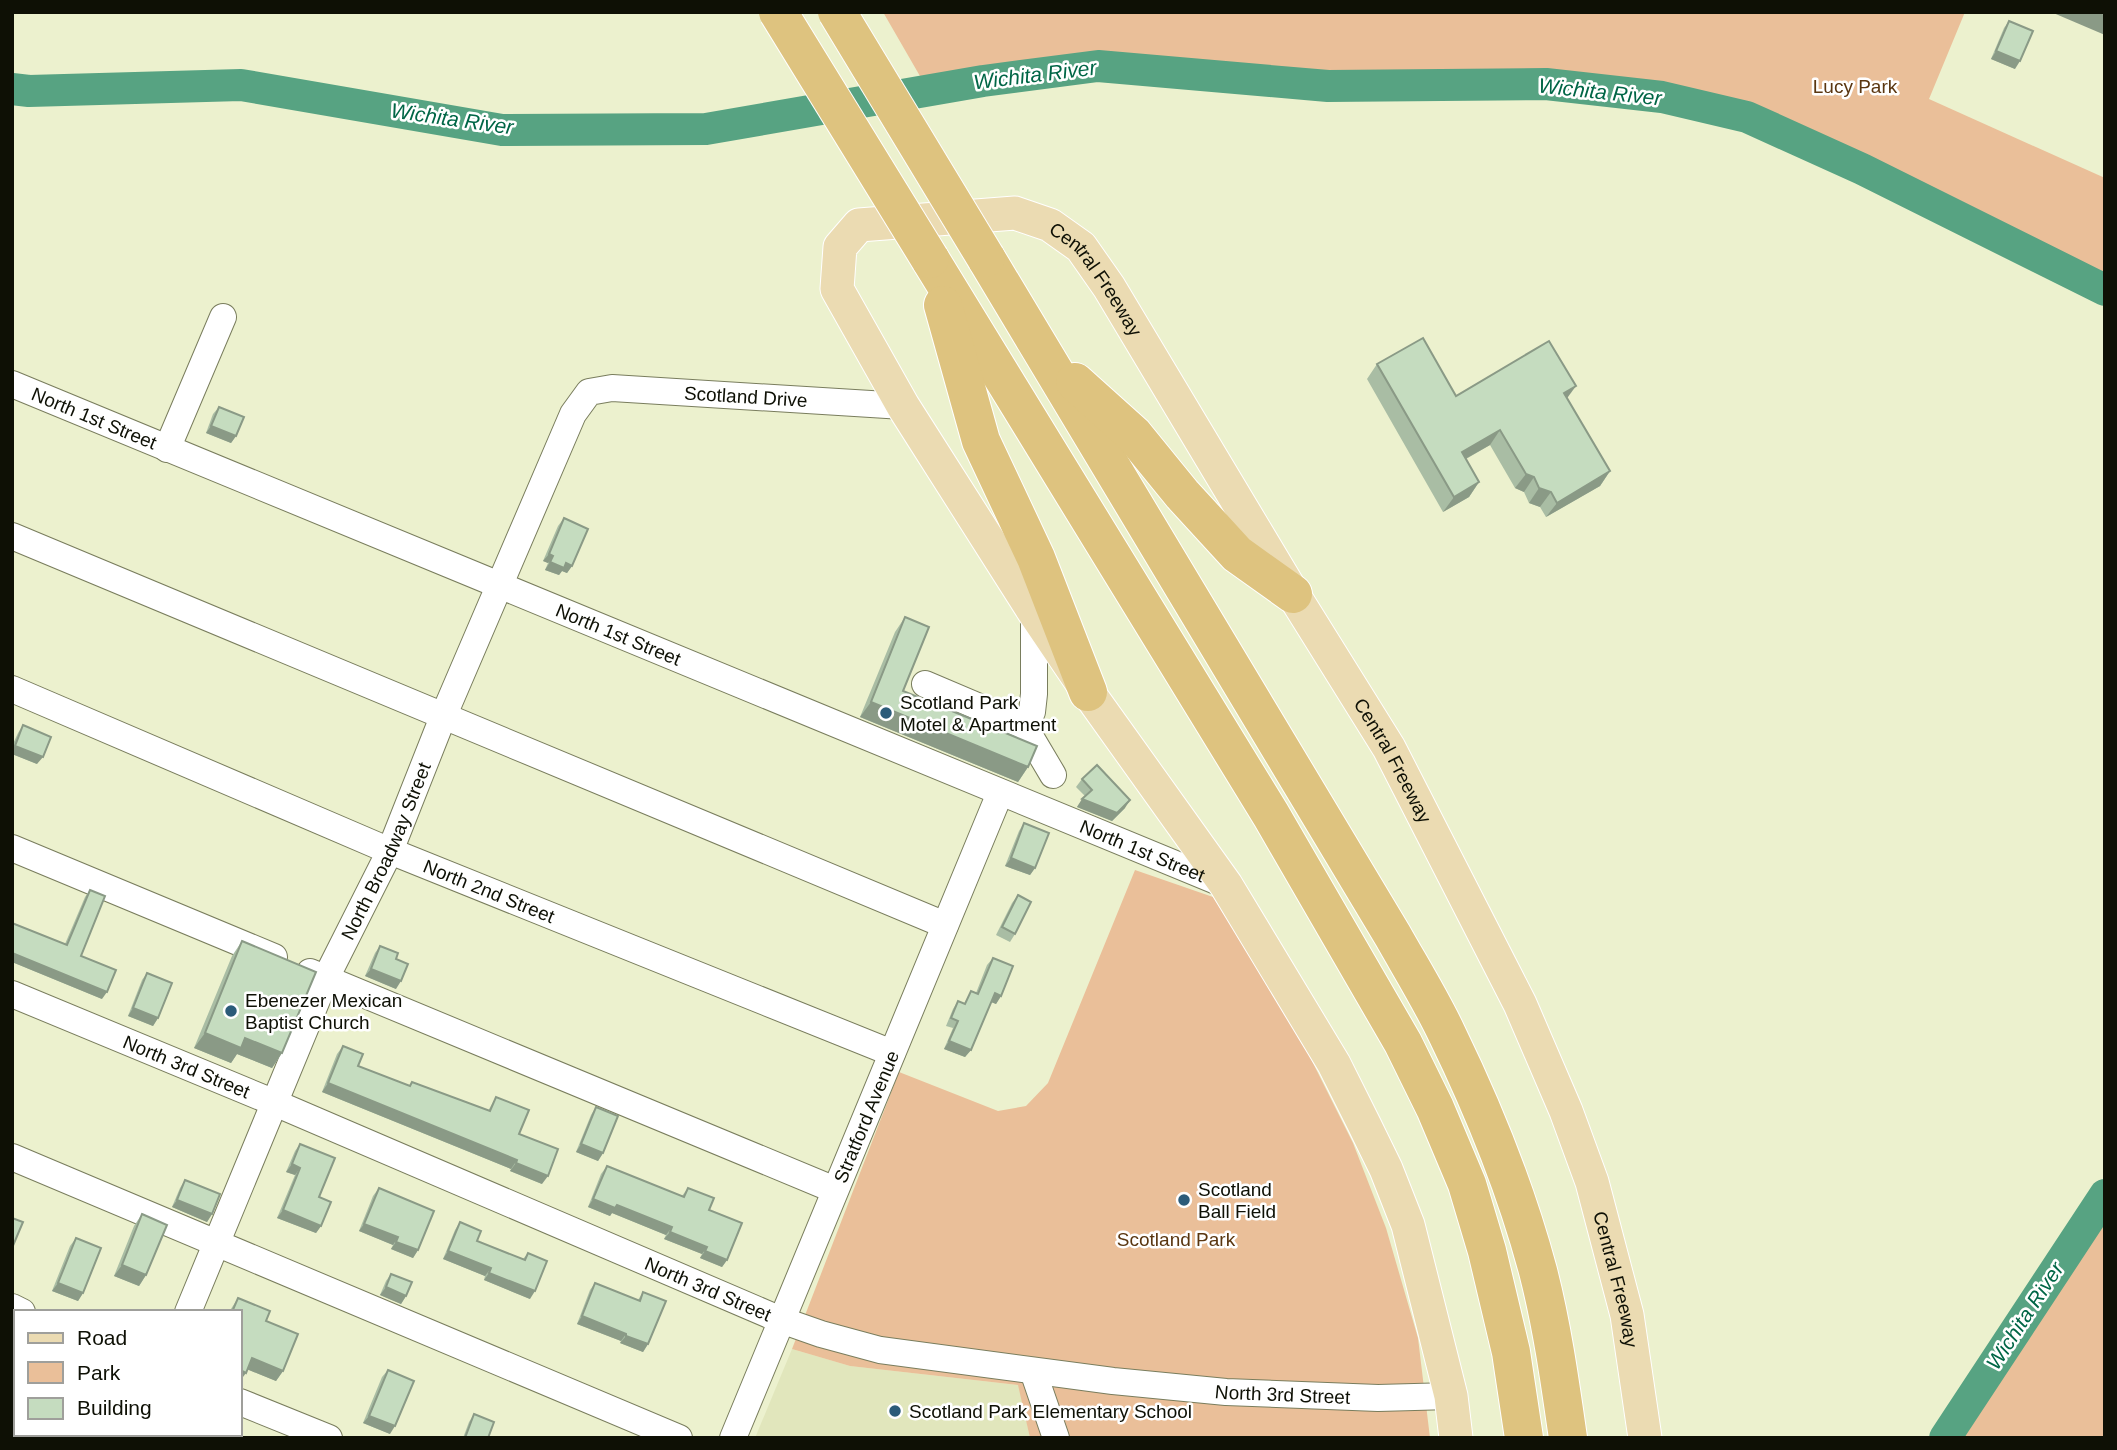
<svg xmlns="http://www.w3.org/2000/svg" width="2117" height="1450" font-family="Helvetica,sans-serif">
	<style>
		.built { fill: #e1e6bc }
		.green { fill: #eabf99 }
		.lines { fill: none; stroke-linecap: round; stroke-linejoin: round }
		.river { stroke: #57a382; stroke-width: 32 }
		.minor-casing { stroke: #797d5d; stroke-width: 28 }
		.major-casing { stroke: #fff; stroke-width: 35 }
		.highway-casing { stroke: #fff; stroke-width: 40 }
		.minor { stroke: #fff; stroke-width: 26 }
		.major { stroke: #ebdbb2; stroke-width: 33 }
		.highway { stroke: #dec37f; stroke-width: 38 }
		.highway-bridge-casing { stroke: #fff; stroke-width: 40; stroke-linecap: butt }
		.highway-bridge { stroke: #dec37f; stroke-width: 38 }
		.wall { fill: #a9bda4 }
		.shaded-wall { fill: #8a9a86 }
		.building { fill: #c5dcbf; stroke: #8a9a86; stroke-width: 2 }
		.poi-dot { fill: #2b5b79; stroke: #fff; stroke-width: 2.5 }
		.labels { text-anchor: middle; stroke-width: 5; stroke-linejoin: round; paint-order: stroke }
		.park-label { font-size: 19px; fill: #5a3610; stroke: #fff }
		.street-label { font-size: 19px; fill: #0e1005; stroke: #fff }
		.poi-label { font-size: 19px; fill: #0e1005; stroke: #fff; text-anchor: start }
		.water-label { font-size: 21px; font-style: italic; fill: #006646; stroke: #fff }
	</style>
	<rect width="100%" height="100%" fill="#ecf1ce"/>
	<path class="built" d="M792,1349L850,1366L1019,1385L1030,1438H755Z"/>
	<g class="green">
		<path d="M883,12H1965L1929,99L2105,178V290L1862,169L1747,117L1662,97L1546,84L1328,86L1098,66L983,81L928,90Z"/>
		<path d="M1135,870L1213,897L1259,970L1306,1049L1353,1143L1386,1228L1418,1338L1430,1438H1030L1018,1385L850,1366L792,1349L899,1072L998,1111L1026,1106L1048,1083Z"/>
		<path d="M2105,1195V1438H1945Z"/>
	</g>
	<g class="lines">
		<g class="river">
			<path d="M12,89L29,91L241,85L502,130L706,129L983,81L1098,66L1328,86L1546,84L1662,97L1747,117L1862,169L2105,290"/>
			<path d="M1945,1438L2105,1195"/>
		</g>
		<defs>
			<g id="minor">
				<path id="s1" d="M12,384L1226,885"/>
				<path d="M167,449L223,317"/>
				<path d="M12,536L945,925"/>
				<path d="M925,684L1024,726L1032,712L1034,694V612"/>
				<path id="s2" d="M12,689L390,851L892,1053"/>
				<path d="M1024,726L1053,775"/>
				<path d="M12,848L274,957"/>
				<path d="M310,972L835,1190"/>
				<path id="s3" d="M12,994L275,1103L781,1320L821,1334L880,1350L1113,1381L1226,1392L1378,1398L1451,1396"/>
				<path d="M12,1157L679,1438"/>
				<path d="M12,1307L22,1312"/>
				<path id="s4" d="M188,1312L326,978L390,851L443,717L573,414L589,392L612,388L903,406"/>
				<path d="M1033,1371L1056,1438"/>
				<path d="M240,1402L329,1438"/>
				<path d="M136,1438L137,1434"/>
				<path id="s5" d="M733,1438L1000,793"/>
			</g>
			<g id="major">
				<path id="s6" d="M1456,1438L1451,1396L1408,1225L1386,1169L1364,1124L1334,1064L1226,885L1088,692L1034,612L903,406L837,289L840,247L859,225L1015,213L1050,225L1081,247L1109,287L1293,594L1389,748L1520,1004L1566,1111L1592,1182L1627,1315L1645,1438"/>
			</g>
			<g id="highway">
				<path d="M986,258L1393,936C1411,968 1431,1000 1447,1034C1484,1110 1516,1189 1538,1271C1552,1325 1560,1382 1568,1438"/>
				<path d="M930,259L1271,815L1403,1043L1435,1108L1467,1184L1487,1251L1511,1352L1524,1438"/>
				<path d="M943,305L981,441L1036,558L1088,692"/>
				<path d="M1075,382L1134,435L1182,494L1237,554L1293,594"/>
			</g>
		</defs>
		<use href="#minor" class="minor-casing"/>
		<use href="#major" class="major-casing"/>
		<use href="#highway" class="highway-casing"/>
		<use href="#minor" class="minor"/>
		<use href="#major" class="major"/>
		<use href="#highway" class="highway"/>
		<defs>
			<g id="highway-bridge">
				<path d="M778,12L930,259"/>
				<path d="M837,12L986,258"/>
			</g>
		</defs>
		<use href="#highway-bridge" class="highway-bridge-casing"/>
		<use href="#highway-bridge" class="highway-bridge"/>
	</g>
	<g class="wall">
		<path d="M2009,21L2015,69L1991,59L2004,28Z"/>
		<path d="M1377,364L1456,396L1567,398L1610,471L1600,486L1546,517L1540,507L1529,503L1524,492L1515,488L1490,445L1466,459L1479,482L1469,497L1443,512L1367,379Z"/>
		<path d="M219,407L236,436L231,443L206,433L213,414Z"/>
		<path d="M564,518L572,566L567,573L562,571L559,575L545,570L548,563L543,561L558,526Z"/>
		<path d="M905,617L903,691L1028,767L1018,782L860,717L895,632Z"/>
		<path d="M23,725L37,764L12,754V746L18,733Z"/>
		<path d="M1082,779L1125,808L1112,821L1077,807L1085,796L1076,787Z"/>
		<path d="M1024,823L1035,868L1030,875L1005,866L1019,831Z"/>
		<path d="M90,890L81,956L102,999L12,962V923L65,944L85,897Z"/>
		<path d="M1018,895L1015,934L1010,942L996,935L1012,903Z"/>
		<path d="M242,941L282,1053L272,1068L237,1054L231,1063L194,1048L232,956Z"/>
		<path d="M380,946L396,959V989L365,976L375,953Z"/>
		<path d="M993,958L1001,996L996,1004L991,1002L971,1050L965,1057L944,1049L953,1028L946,1026L953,1009L958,1001L964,1004L971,991L976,993L987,965Z"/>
		<path d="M147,973L158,1018L153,1026L128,1016L142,980Z"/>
		<path d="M343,1046L358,1066L409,1086L412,1082L488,1111L496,1097L519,1134L542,1184L510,1171L511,1169L322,1092L337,1054Z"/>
		<path d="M596,1107L603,1153L598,1161L576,1152L591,1115Z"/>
		<path d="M300,1144L319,1197L321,1226L316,1233L277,1218L295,1175L286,1172L295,1151Z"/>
		<path d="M607,1166L682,1196L688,1188L709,1210L727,1260L722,1267L700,1258L702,1254L664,1239L666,1235L612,1213L610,1216L588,1207L601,1174Z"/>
		<path d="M185,1180L212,1214L207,1222L172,1207L180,1188Z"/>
		<path d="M379,1188L418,1250L413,1258L391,1249L393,1245L359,1231L373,1196Z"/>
		<path d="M142,1214L146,1275L139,1286L114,1276L134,1226Z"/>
		<path d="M460,1222L477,1241L523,1259L528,1253L530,1299L484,1280L485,1276L443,1259L455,1230Z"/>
		<path d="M76,1238L83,1293L78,1301L52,1291L70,1246Z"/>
		<path d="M391,1274L406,1296L401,1304L380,1295L386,1281Z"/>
		<path d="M595,1283L638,1300L643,1292L648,1344L643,1352L620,1343L621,1341L577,1324L590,1290Z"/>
		<path d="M238,1298L266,1321L283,1371L276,1381L247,1369L240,1312H229Z"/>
		<path d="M388,1370L390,1434L363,1423L382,1377Z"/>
		<path d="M16,1381V1434H40L38,1438H12V1390Z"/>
		<path d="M474,1414L488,1438H463L469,1422Z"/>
	</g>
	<g class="shaded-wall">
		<path d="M2051,12H2097L2105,15V35Z"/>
		<path d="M1996,51L2020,61L2015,69L1991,59Z"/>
		<path d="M1576,386L1565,401L1564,393Z"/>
		<path d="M211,426L236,436L231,443L206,433Z"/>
		<path d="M1500,430L1490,445L1451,467L1462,452Z"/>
		<path d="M1610,471L1600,486L1546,517L1557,503Z"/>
		<path d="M1526,474L1534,477L1524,492L1515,488Z"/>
		<path d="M1479,482L1469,497L1443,512L1454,497Z"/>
		<path d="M1539,488L1551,492L1540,507L1529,503Z"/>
		<path d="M549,554L553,556L548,563L543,561Z"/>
		<path d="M550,562L566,563L572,566L567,573L562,571L559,575L545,570Z"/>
		<path d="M871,702L1028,767L1018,782L860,717Z"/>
		<path d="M15,746L43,757L37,764L12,754V749Z"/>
		<path d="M1082,799L1130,800L1125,808L1112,821L1077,807Z"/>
		<path d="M1011,858L1035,868L1030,875L1005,866Z"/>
		<path d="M12,953L107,992L102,999L12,962Z"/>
		<path d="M371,969L401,981L396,989L365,976Z"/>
		<path d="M995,993L1001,996L996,1004L989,1001Z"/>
		<path d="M133,1008L158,1018L153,1026L128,1016Z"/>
		<path d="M205,1033L245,1038L282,1053L272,1068L237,1054L231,1063L194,1048Z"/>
		<path d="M949,1041L971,1050L965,1057L944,1049Z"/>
		<path d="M328,1083L517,1160L511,1169L322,1092Z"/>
		<path d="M581,1144L603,1153L598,1161L576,1152Z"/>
		<path d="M516,1163L548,1176L542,1184L510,1171Z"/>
		<path d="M292,1164L300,1168L295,1175L286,1172Z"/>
		<path d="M593,1199L617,1205L672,1227L666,1235L612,1213L610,1216L588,1207Z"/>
		<path d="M177,1200L212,1214L207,1222L172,1207Z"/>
		<path d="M283,1210L321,1226L316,1233L277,1218Z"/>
		<path d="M364,1224L398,1237L393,1245L359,1231Z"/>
		<path d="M670,1232L707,1247L702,1254L664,1239Z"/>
		<path d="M396,1242L418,1250L413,1258L391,1249Z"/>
		<path d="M448,1251L491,1268L485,1276L443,1259Z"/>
		<path d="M705,1251L727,1260L722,1267L700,1258Z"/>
		<path d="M122,1265L146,1275L139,1286L114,1276Z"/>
		<path d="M489,1273L535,1291L530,1299L484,1280Z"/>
		<path d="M58,1283L83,1293L78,1301L52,1291Z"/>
		<path d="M386,1287L406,1296L401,1304L380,1295Z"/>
		<path d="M582,1316L626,1334L621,1341L577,1324Z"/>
		<path d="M626,1336L648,1344L643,1352L620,1343Z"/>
		<path d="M252,1358L283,1371L276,1381L244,1368Z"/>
		<path d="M240,1370L246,1373L240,1381Z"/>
		<path d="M369,1416L395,1426L390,1434L363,1423Z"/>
		<path d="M12,1423L16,1425V1434H40L38,1438H12Z"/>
		<path d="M52,1434H99L108,1438H60Z"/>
	</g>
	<g class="building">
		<path d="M2009,21L2033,31L2020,61L1996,51Z"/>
		<path d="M1423,338L1456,396L1549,341L1576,386L1564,393L1610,471L1557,503L1551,492L1539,488L1534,477L1526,474L1500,430L1462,452L1479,482L1454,497L1377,364Z"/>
		<path d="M219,407L244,417L236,436L211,426Z"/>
		<path d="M564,518L588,529L572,566L566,563L564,568L550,562L553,556L549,554Z"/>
		<path d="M905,617L929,627L903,691L1037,746L1028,767L871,702Z"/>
		<path d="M23,725L51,737L43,757L15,746Z"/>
		<path d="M1097,765L1130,800L1117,813L1082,799L1092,790L1082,779Z"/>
		<path d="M1024,823L1049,833L1035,868L1011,858Z"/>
		<path d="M90,890L105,896L81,956L116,970L107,992L12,953V923L67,945Z"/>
		<path d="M1018,895L1031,902L1015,934L1002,927Z"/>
		<path d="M242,941L316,972L282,1053L245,1038L241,1048L205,1033Z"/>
		<path d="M380,946L398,953L396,959L408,964L401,981L371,969Z"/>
		<path d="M993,958L1013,966L1001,996L995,993L971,1050L949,1041L958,1021L951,1018L958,1001L965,1004L971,991L978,994Z"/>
		<path d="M147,973L172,983L158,1018L133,1008Z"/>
		<path d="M343,1046L363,1054L358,1066L410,1086L412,1082L490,1111L496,1097L529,1110L519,1134L558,1149L548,1176L516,1163L517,1160L328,1083Z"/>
		<path d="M596,1107L618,1116L603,1153L581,1144Z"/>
		<path d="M300,1144L335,1158L319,1197L331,1202L321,1226L283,1210L300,1168L292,1164Z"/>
		<path d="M607,1166L684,1197L688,1188L714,1198L709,1210L742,1223L727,1260L705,1251L707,1247L670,1232L672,1227L617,1205L615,1208L593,1199Z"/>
		<path d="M185,1180L220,1194L212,1214L177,1200Z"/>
		<path d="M379,1188L434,1211L418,1250L396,1242L398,1237L364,1224Z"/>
		<path d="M142,1214L167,1225L146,1275L122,1265Z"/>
		<path d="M12,1218L23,1222L12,1248Z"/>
		<path d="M460,1222L481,1231L477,1241L525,1260L528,1253L547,1261L535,1291L489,1273L491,1268L448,1251Z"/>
		<path d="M76,1238L101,1248L83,1293L58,1283Z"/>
		<path d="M391,1274L412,1282L406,1296L386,1287Z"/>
		<path d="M595,1283L640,1301L643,1292L666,1301L648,1344L626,1336V1334L582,1316Z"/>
		<path d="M238,1298L270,1311L266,1321L298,1334L283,1371L252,1358L246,1373L240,1370V1312H232Z"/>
		<path d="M388,1370L414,1381L395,1426L369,1416Z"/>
		<path d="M16,1392V1425L12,1423V1401Z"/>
		<path d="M474,1414L494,1422L488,1438H465Z"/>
		<path d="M99,1434H111L110,1438Z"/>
		<path d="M182,1434H225L234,1438H181Z"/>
	</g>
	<g class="poi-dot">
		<circle cx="886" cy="713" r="7"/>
		<circle cx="231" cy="1011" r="7"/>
		<circle cx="1184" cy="1200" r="7"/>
		<circle cx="895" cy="1411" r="7"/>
	</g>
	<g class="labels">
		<g class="park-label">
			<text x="1855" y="93">Lucy Park</text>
			<text x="1176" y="1246">Scotland Park</text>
		</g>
		<g class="street-label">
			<text dy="7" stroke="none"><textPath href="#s6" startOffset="1654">Central Freeway</textPath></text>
			<text dy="7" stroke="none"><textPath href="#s4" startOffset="1162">Scotland Drive</textPath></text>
			<text dy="7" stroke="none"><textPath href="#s1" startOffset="89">North 1st Street</textPath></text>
			<text dy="7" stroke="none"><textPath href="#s1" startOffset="656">North 1st Street</textPath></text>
			<text dy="7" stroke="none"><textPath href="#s6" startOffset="2221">Central Freeway</textPath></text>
			<text dy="7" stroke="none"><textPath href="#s4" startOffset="502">North Broadway Street</textPath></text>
			<text dy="7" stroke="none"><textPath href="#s1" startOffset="1223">North 1st Street</textPath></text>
			<text dy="7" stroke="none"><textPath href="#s2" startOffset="518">North 2nd Street</textPath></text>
			<text dy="7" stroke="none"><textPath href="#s3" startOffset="189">North 3rd Street</textPath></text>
			<text dy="7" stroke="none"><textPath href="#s5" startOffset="348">Stratford Avenue</textPath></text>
			<text dy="7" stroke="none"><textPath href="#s6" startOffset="2788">Central Freeway</textPath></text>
			<text dy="7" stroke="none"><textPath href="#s3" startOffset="756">North 3rd Street</textPath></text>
			<text dy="7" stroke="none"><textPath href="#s3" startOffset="1344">North 3rd Street</textPath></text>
		</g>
		<g class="poi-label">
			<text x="900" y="709">Scotland Park<tspan x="900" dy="22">Motel &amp; Apartment</tspan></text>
			<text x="245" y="1007">Ebenezer Mexican<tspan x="245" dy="22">Baptist Church</tspan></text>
			<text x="1198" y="1196">Scotland<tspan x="1198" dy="22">Ball Field</tspan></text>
			<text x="909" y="1418">Scotland Park Elementary School</text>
		</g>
		<g class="water-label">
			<text transform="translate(1035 75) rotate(-7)" y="7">Wichita River</text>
			<text transform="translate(1600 92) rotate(6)" y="7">Wichita River</text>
			<text transform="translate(452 119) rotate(8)" y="7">Wichita River</text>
			<text transform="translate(2025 1316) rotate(-57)" y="7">Wichita River</text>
		</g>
	</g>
	<rect width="2117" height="1450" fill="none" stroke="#0e1005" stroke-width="28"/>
	<rect x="14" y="1310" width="228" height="126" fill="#ffffff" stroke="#9f9f9b" stroke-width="2"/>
	<rect x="28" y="1333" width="35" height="10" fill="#ebdbb2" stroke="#9f9f9b" stroke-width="2"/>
	<text x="77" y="1345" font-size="21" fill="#0e1005">Road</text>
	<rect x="28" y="1362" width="35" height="21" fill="#eabf99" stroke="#9f9f9b" stroke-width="2"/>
	<text x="77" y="1380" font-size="21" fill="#0e1005">Park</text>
	<rect x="28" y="1398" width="35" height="21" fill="#c5dcbf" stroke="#9f9f9b" stroke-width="2"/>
	<text x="77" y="1415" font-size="21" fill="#0e1005">Building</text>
</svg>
